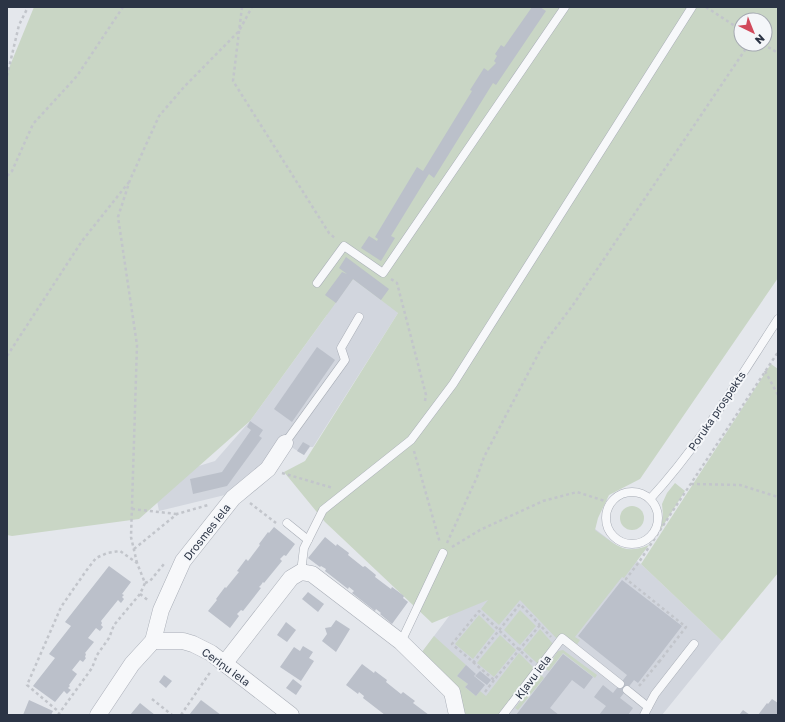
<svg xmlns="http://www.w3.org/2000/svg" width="785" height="722" font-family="'Golos Text',sans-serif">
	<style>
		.built { fill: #d2d6de }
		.green { fill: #c9d6c5; fill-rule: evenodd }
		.building { fill: #bbc0ca }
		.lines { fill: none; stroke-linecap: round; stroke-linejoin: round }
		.lane-casing { stroke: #a9aeb7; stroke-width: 9 }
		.street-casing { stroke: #a9aeb7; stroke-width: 17 }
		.path { stroke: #c2c5cb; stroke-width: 2.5; stroke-dasharray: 3 3; stroke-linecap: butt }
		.lane { stroke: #f7f8fa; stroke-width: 8 }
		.street { stroke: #f7f8fa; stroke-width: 16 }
		.labels { text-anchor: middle; stroke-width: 4; stroke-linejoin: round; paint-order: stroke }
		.street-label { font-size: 11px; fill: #2b3445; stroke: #f4f6f9 }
	</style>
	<rect width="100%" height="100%" fill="#e4e7ec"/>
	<g class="built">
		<path d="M346,225L398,313L313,447H310L304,455L285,443L229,494L159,511L153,480L215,461L250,421L327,315L298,298Z"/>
		<path d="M544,490L641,564L722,641L662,715H467L453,685L422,652Z"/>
	</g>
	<g class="green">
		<path d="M34,7H778V278L640,479L609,495L598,518L595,530C615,544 624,556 649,545L624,578L622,577L575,637L580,640L576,646L559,641L520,600L499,625L481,609L488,600L432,623L325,522L284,472L305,461L398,313L381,300L353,279L250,421L139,519L12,536L7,535V73ZM741,20H765V44H741Z"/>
		<path d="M771,364L778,369V573L722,641L641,564Z"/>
		<path d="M675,483L685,491L661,529L663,515L662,504L667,493Z"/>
		<circle cx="632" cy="518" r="12"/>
		<path d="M520,610L536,626L520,645L504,630Z"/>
		<path d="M479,615L495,631L473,659L455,644Z"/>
		<path d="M540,629L553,644L538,664L523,650Z"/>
		<path d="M500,635L516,650L494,677L477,663Z"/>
		<path d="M434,636L466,665L457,676L468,684L465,687L476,696L480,691L486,696L519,653L535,669L498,715H466L453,685L422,652Z"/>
		<path d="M563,650L597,675L595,678L563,653L549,671L546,669L558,651Z"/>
		<path d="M541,675L544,678L518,710L515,708Z"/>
	</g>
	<g class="building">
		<path d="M532,7H540L546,11L496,85L493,83L434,178L429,174L391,236L395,238L381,261L361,248L369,236L377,241L378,239L375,237L417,167L423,171L472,91L470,90L484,68L488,71L496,63L494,61L497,56L495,54L501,45L504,47Z"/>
		<path d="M346,257L389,289L381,300L353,279L336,303L325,295L342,272L347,274L339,268Z"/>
		<path d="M317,347L335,360L292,422L274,409Z"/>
		<path d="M250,421L263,430L259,436L262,438L227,486L193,494L190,479L222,472L251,430L247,427Z"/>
		<path d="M303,442L310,446L304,455L297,451Z"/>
		<path d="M274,527L295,544L286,556L284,555L280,559L282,561L264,583L263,582L261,585L259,587L261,588L243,611L241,610L237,614L239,616L230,628L208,611L217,600L216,599L225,587L226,588L239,572L237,571L246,559L248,561L260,545L259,544L268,532L269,533Z"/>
		<path d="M325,537L336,546L337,544L349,553L348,555L363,567L365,566L376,575L375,577L391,589L392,587L404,596L403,598L408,602L392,624L380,614L381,613L376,609L375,611L352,593L354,591L349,587L348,589L325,571L326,569L321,566L320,567L308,558Z"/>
		<path d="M109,566L131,582L122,594L124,595L122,597L124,599L121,603L118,600L101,621L102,623L101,625L103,627L100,631L96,628L88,638L94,642L85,653L86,654L85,657L86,658L83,662L80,660L72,670L77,674L69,685L70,686L68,688L71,690L67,694L64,691L55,702L33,686L55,658L49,654L71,626L65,622Z"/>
		<path d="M622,580L682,626L638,683L634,680L620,698L633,708L628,715H599L606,706L594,697L603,685L613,693L627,675L578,636Z"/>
		<path d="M308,592L324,604L318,612L302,599Z"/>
		<path d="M336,620L350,629L336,652L322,641L327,634L325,628L331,627Z"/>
		<path d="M286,622L296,630L287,642L277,635Z"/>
		<path d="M303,646L313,652L309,658L314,661L301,681L280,667L294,647L300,651Z"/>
		<path d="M563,654L593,677L584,689L572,680L550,708L559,715H547L546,714L545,715H516Z"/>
		<path d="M362,664L374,673L375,671L387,680L386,682L401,694L403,692L415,701L413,703L429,715L387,714L385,715L363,698L364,696L359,692L358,694L346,685Z"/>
		<path d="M466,665L476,674L474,676L485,685L476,696L465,687L468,684L457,676Z"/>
		<path d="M480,671L491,680L487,685L475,676Z"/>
		<path d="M164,675L172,681L166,688L159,682Z"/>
		<path d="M293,679L302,686L296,695L286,688Z"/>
		<path d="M772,699L778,703V715H758L767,703L768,704Z"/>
		<path d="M29,700L53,711L51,715H23Z"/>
		<path d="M201,700L221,715H189Z"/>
		<path d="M140,703L155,715H130Z"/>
		<path d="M743,710L750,715H739Z"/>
	</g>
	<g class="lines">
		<defs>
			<g id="lane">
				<path d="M317,283L344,246L383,273L565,7"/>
				<path d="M285,443L345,360L341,348L359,317"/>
				<circle cx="632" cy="518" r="26"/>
				<path d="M650,499C700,445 738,380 778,319"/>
				<path d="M287,523L308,540"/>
				<path d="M301,572L304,548L323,510L411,440L453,384L692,7"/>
				<path d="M401,642L443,553"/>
				<path d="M627,690L648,707L644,715"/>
				<path d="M648,707L655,694L694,644"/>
				<path d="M503,715L562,638L620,684"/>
			</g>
			<g id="street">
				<path d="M153,641H183L193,644L211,653L291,715"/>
				<path d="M224,664L291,578L301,572L312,574L401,642L452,692L457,715"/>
				<path d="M98,715L132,664L153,641L161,610L183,561L233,498L268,469L285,443"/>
			</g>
		</defs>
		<use href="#lane" class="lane-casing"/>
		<use href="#street" class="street-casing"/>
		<g class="path">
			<path d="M242,7L233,81L329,233L336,239"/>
			<path d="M706,7L741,30"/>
			<path d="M763,44L778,53"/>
			<path d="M7,76L19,25L28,7"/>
			<path d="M7,176L12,171L33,124L77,76L123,7"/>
			<path d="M391,279L397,283L426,395L425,401"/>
			<path d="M7,356L82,241L129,182"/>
			<path d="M765,371L778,395"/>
			<path d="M414,451L440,543"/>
			<path d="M282,473L333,488"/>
			<path d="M691,484L740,485L778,497"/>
			<path d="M250,503L276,523"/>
			<path d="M132,509L177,514"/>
			<path d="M447,543L477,477L484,457L543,345L573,305L749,44"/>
			<path d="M452,547L480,530L543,501L577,492L611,503"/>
			<path d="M134,549L177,514L208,505"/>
			<path d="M137,563L131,537L137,345L118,217L130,180L159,116L184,87L239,31L252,7"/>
			<path d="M145,583L150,581L164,564"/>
			<path d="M140,594L149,601"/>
			<path d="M532,662C514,645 497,628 479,611L452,644L494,680L540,625L551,637"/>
			<path d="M659,662L686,627L626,579L639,562L778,352"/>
			<path d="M473,663L520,604L540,625"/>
			<path d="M639,686L659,662L656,660"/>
			<path d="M485,692L494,680"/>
			<path d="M152,699L172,715"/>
			<path d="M58,715L92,668L97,655L109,638L114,625L140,594L145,583L137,563L120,551L107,553L96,558L86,571L61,607L27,685L59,712"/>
			<path d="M181,715L211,671"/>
		</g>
		<use href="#lane" class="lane"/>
		<use href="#street" class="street"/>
	</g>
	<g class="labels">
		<g class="street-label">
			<text transform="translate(717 411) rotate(-56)" y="4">Poruka prospekts</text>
			<text transform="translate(207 532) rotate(-52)" y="4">Drosmes iela</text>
			<text transform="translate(226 667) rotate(36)" y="4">Ceriņu iela</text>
			<text transform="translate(533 677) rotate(-53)" y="4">Kļavu iela</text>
		</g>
	</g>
	<rect width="785" height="722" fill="none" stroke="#2b3445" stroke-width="16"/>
	<g transform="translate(753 32) rotate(137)"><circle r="19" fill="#f4f6f9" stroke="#a4a8b1"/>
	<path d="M0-3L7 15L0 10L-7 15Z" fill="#d1495b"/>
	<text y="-6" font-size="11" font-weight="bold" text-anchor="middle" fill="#2b3445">N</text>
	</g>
</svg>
